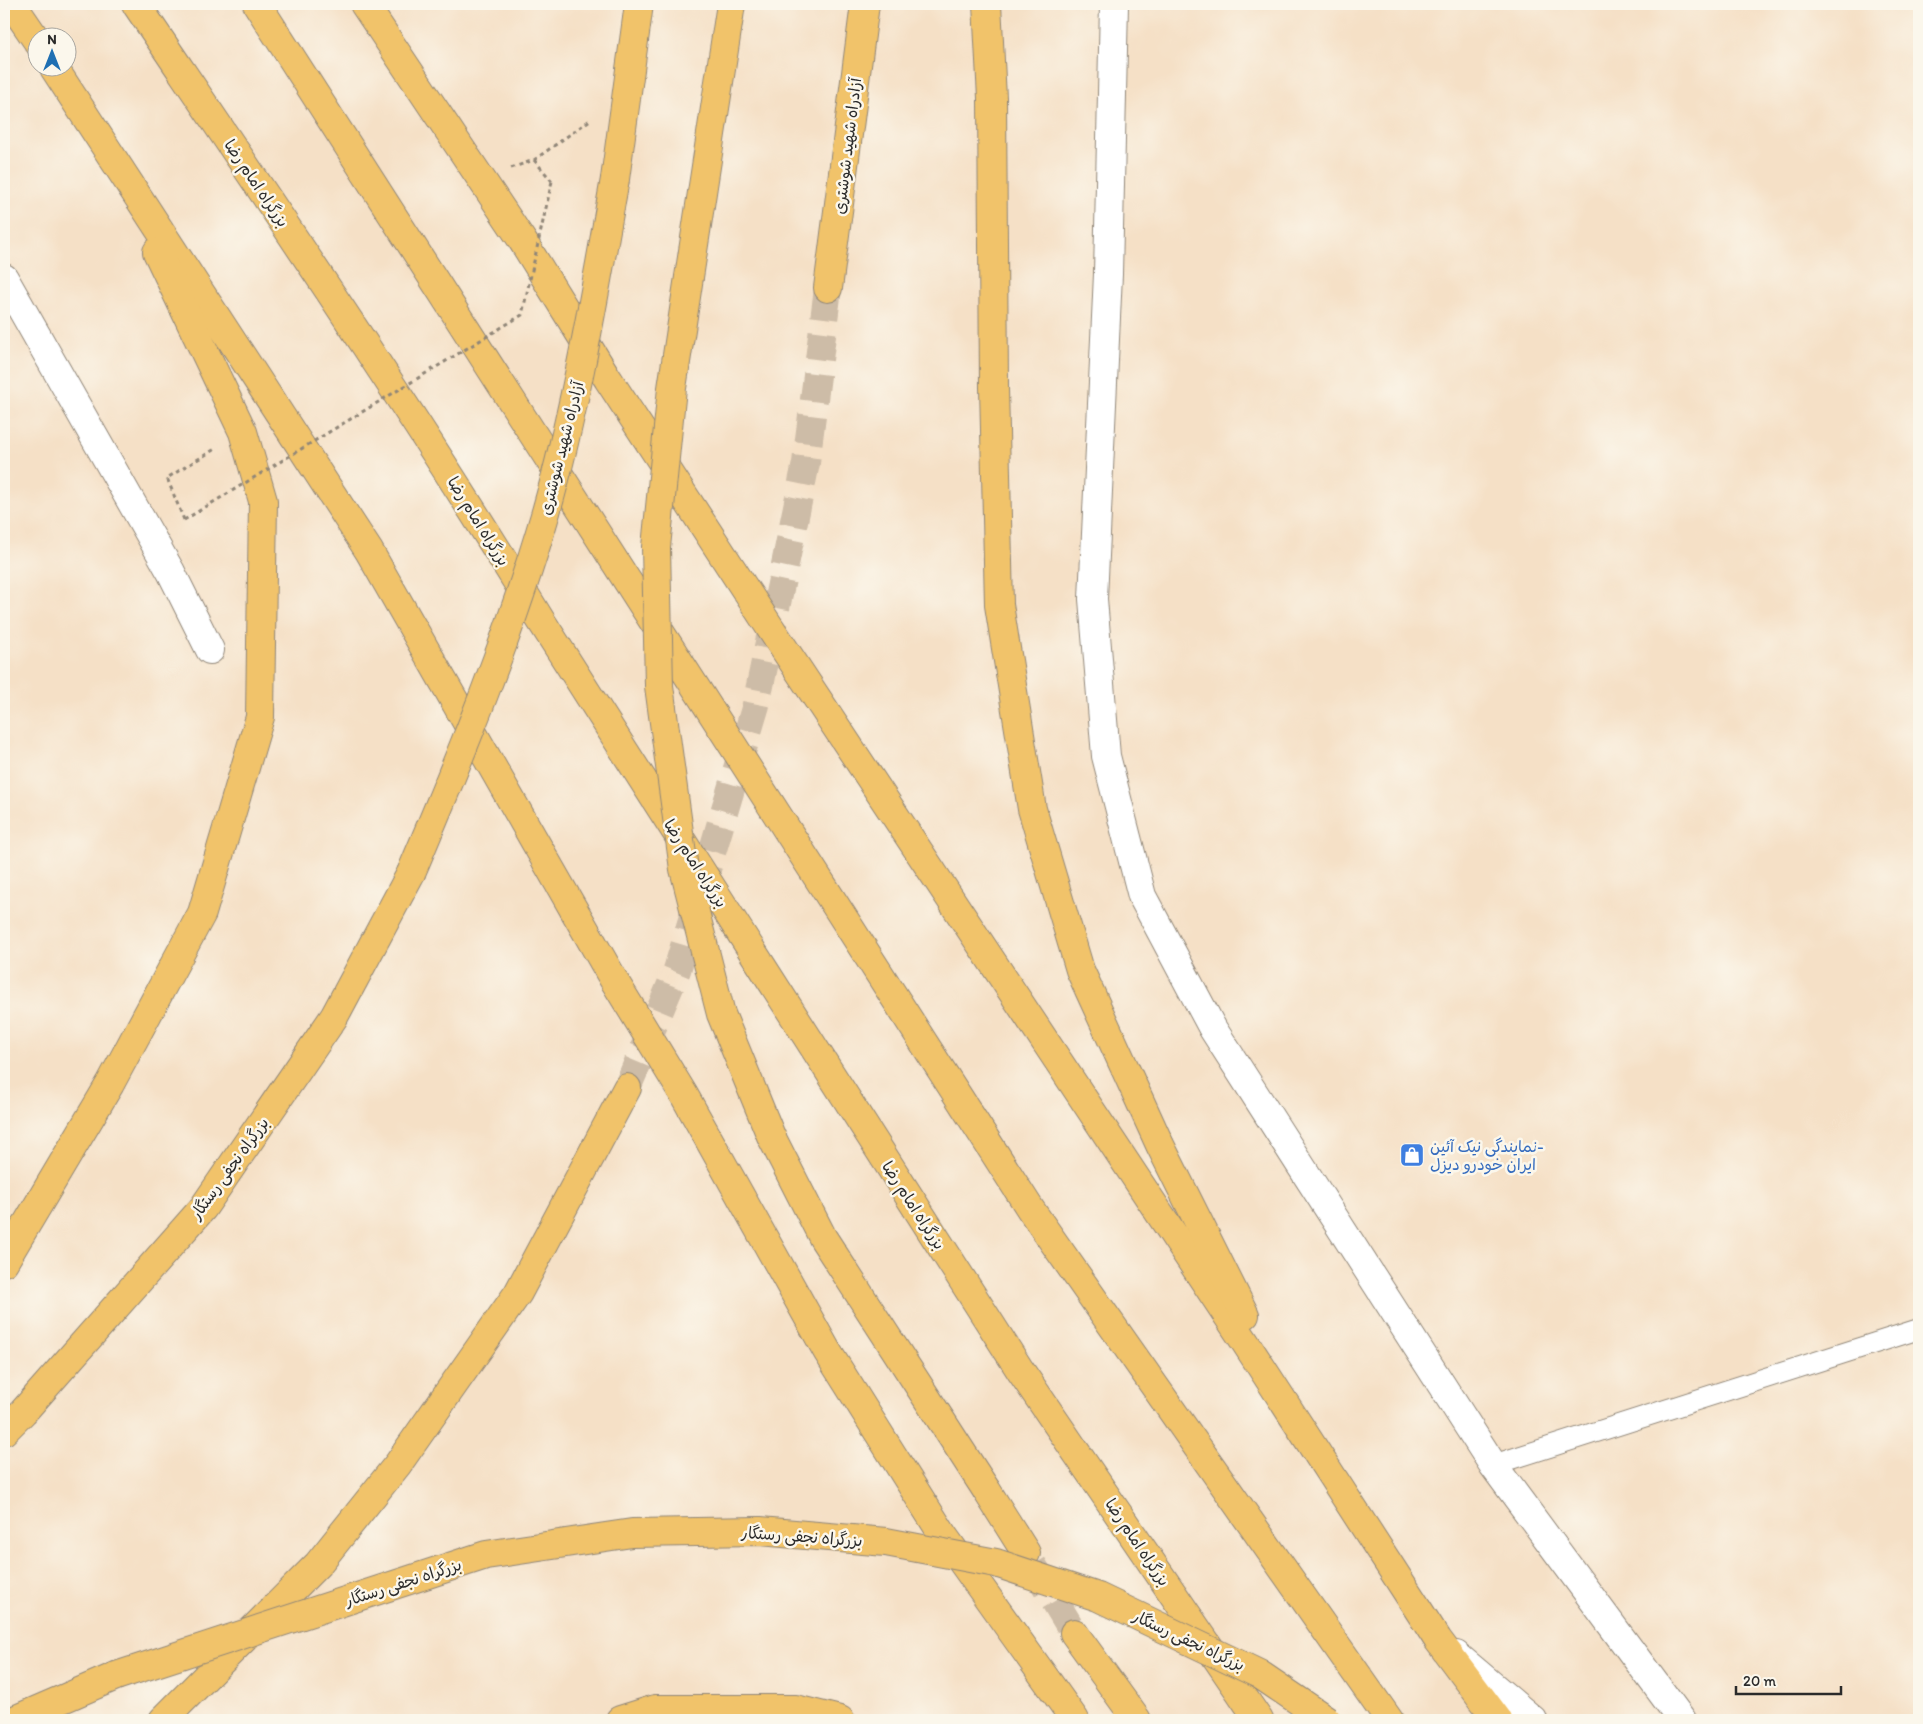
<svg xmlns="http://www.w3.org/2000/svg" width="1923" height="1724" font-family="Itim,'Playpen Sans Arabic',sans-serif">
	<style>
		.lines { fill: none; stroke-linecap: round; stroke-linejoin: round }
		.trunk-tunnel { stroke: #cdbca7; stroke-width: 28; stroke-dasharray: 28 14; stroke-linecap: butt }
		.service-casing { stroke: #908678; stroke-width: 22 }
		.minor-casing { stroke: #908678; stroke-width: 30 }
		.trunk-casing { stroke: #908678; stroke-width: 30 }
		.motorway-casing { stroke: #908678; stroke-width: 30 }
		.path { stroke: #908678; stroke-width: 3; stroke-dasharray: 4 4; stroke-linecap: butt }
		.service { stroke: #fff; stroke-width: 20 }
		.minor { stroke: #fff; stroke-width: 28 }
		.trunk { stroke: #f1c36a; stroke-width: 28 }
		.motorway { stroke: #f1c36a; stroke-width: 28 }
		.trunk-bridge-casing { stroke: #908678; stroke-width: 30; stroke-linecap: butt }
		.path-bridge { stroke: #908678; stroke-width: 3; stroke-dasharray: 4 4; stroke-linecap: butt }
		.trunk-bridge { stroke: #f1c36a; stroke-width: 28 }
		.labels { text-anchor: middle; stroke-width: 5; stroke-linejoin: round; paint-order: stroke }
		.street-label { font-size: 16px; fill: #2b2b2b; stroke: #fbf7ec }
		.shop-label { font-size: 16px; fill: #366cbe; stroke: #fbf7ec; text-anchor: start }
	</style>
	<rect width="100%" height="100%" fill="#fbf7ec"/>
	<filter id="ink" filterUnits="userSpaceOnUse"><feTurbulence type="fractalNoise" baseFrequency=".02" numOctaves="2"/><feDisplacementMap in="SourceGraphic" scale="10" xChannelSelector="R" yChannelSelector="G"/><feConvolveMatrix kernelMatrix="1 2 1 2 8 2 1 2 1" color-interpolation-filters="sRGB"/></filter>
	<filter id="wash" filterUnits="userSpaceOnUse"><feTurbulence type="fractalNoise" baseFrequency=".0096" numOctaves="4" result="noise"/><feDisplacementMap in="SourceGraphic" scale="20" xChannelSelector="R" yChannelSelector="G"/><feGaussianBlur stdDeviation="1.12" result="paint"/><feColorMatrix in="noise" values="0 0 0 0 0 0 0 0 0 0 0 0 0 0 0 0 0 1.4 0 .05"/><feComposite in="paint" operator="in"/></filter>
	<g filter="url(#wash)">
		<rect width="100%" height="100%" fill="#f5e0c6"/>
	</g>
	<g filter="url(#ink)">
		<g class="lines">
			<g class="trunk-tunnel">
				<path d="M627,1088L677,970L756,705L806,463L828,288"/>
				<path d="M1033,1565L1074,1633"/>
			</g>
			<defs>
				<path id="service" d="M1493,1465L1919,1329"/>
				<g id="minor">
					<path d="M1114,4L1108,274L1093,599L1106,756L1142,896L1213,1029L1493,1465L1682,1720"/>
					<path d="M4,278L171,572L210,650"/>
					<path d="M1456,1655L1533,1720"/>
				</g>
				<g id="trunk">
					<path d="M12,4L38,42"/>
					<path d="M136,4C273,207 412,410 540,619L1020,1370L1259,1720"/>
					<path d="M257,4L1031,1210L1389,1720"/>
					<path d="M364,4L522,240L608,379L771,629L1245,1342L1438,1640L1498,1720"/>
					<path d="M987,4L992,98L994,387L999,605L1032,809L1080,970L1160,1145L1245,1315"/>
					<path d="M54,68L369,551L615,982L684,1095L827,1351L943,1535L1075,1720"/>
					<path d="M689,277L731,4"/>
					<path d="M4,1262L110,1084L202,913L260,717L263,501L243,432L157,252"/>
					<path d="M4,1431L23,1412L203,1208L334,1017L411,873"/>
					<path d="M987,1491L1026,1553"/>
					<path d="M1074,1633L1137,1720"/>
					<path d="M14,1720L116,1676"/>
					<path d="M163,1720L318,1564L398,1464L518,1293L627,1088"/>
					<path d="M620,1720L655,1709H796L840,1720"/>
				</g>
				<g id="motorway">
					<path d="M615,179L639,4"/>
					<path d="M828,288L865,4"/>
				</g>
			</defs>
			<use href="#service" class="service-casing"/>
			<use href="#minor" class="minor-casing"/>
			<use href="#trunk" class="trunk-casing"/>
			<use href="#motorway" class="motorway-casing"/>
			<g class="path">
				<path d="M534,160L552,181"/>
				<path d="M511,168L534,160L590,120"/>
				<path d="M184,520L167,478L215,449"/>
			</g>
			<use href="#service" class="service"/>
			<use href="#minor" class="minor"/>
			<use href="#trunk" class="trunk"/>
			<use href="#motorway" class="motorway"/>
			<defs>
				<g id="trunk-bridge">
					<path d="M689,277L672,388L656,547L659,686L684,869L721,1014L771,1136L823,1238L987,1491"/>
					<path d="M411,873C461,755 510,636 546,512C577,403 595,291 615,179"/>
					<path d="M116,1676L486,1555L632,1533L760,1531L886,1542L996,1563L1098,1597L1259,1674L1327,1720"/>
				</g>
			</defs>
			<use href="#trunk-bridge" class="trunk-bridge-casing"/>
			<path class="path-bridge" d="M184,520L522,315L552,181"/>
			<use href="#trunk-bridge" class="trunk-bridge"/>
		</g>
	</g>
	<defs>
		<symbol id="shop-square" viewBox="-11 -11 22 22"><rect x="-9" y="-9" width="18" height="18" rx="4" fill="#3f7fe0" stroke="#fbf7ec"/><path d="M-5-2.5h2.3a2.7 3.5 0 0 1 5.4 0H5L5.5 6h-11ZM-1.5-2.5h3a1.5 2.3 0 0 0-3 0Z" fill="#fff"/></symbol>
	</defs>
	<g fill-rule="evenodd">
		<use href="#shop-square" x="1398" y="1141" width="28" height="28"/>
	</g>
	<g class="labels">
		<g class="street-label">
			<text transform="translate(847 146) rotate(-83)" y="6">آزادراه شهید شوشتری</text>
			<text transform="translate(257 183) rotate(56)" y="6">بزرگراه امام رضا</text>
			<text transform="translate(561 448) rotate(-76)" y="6">آزادراه شهید شوشتری</text>
			<text transform="translate(479 521) rotate(58)" y="6">بزرگراه امام رضا</text>
			<text transform="translate(696 863) rotate(57)" y="6">بزرگراه امام رضا</text>
			<text transform="translate(229 1168) rotate(-54)" y="6">بزرگراه نجفی رستگار</text>
			<text transform="translate(914 1205) rotate(57)" y="6">بزرگراه امام رضا</text>
			<text transform="translate(802 1536) rotate(4)" y="6">بزرگراه نجفی رستگار</text>
			<text transform="translate(1138 1542) rotate(56)" y="6">بزرگراه امام رضا</text>
			<text transform="translate(403 1582) rotate(-18)" y="6">بزرگراه نجفی رستگار</text>
			<text transform="translate(1189 1640) rotate(25)" y="6">بزرگراه نجفی رستگار</text>
		</g>
		<g class="shop-label">
			<text x="1430" y="1152">نمایندگی نیک آئین-<tspan x="1430" dy="18">ایران خودرو دیزل</tspan></text>
		</g>
	</g>
	<rect width="1923" height="1724" fill="none" stroke="#fbf7ec" stroke-width="20"/>
	<g transform="translate(52 52)"><circle r="24" fill="#fbf7ec" stroke="#a8a59f"/>
	<path d="M0-4L9 19L0 12L-9 19Z" fill="#1f6fb2"/>
	<text y="-8" font-size="14" font-weight="bold" text-anchor="middle" fill="#2b2b2b">N</text>
	</g>
	<path d="M1736 1686v8h105v-8" fill="none" stroke="#2b2b2b" stroke-width="2.5"/>
	<text x="1743" y="1686" font-size="15" fill="#2b2b2b" stroke="#fbf7ec" stroke-width="4" paint-order="stroke">20 m</text>
</svg>
